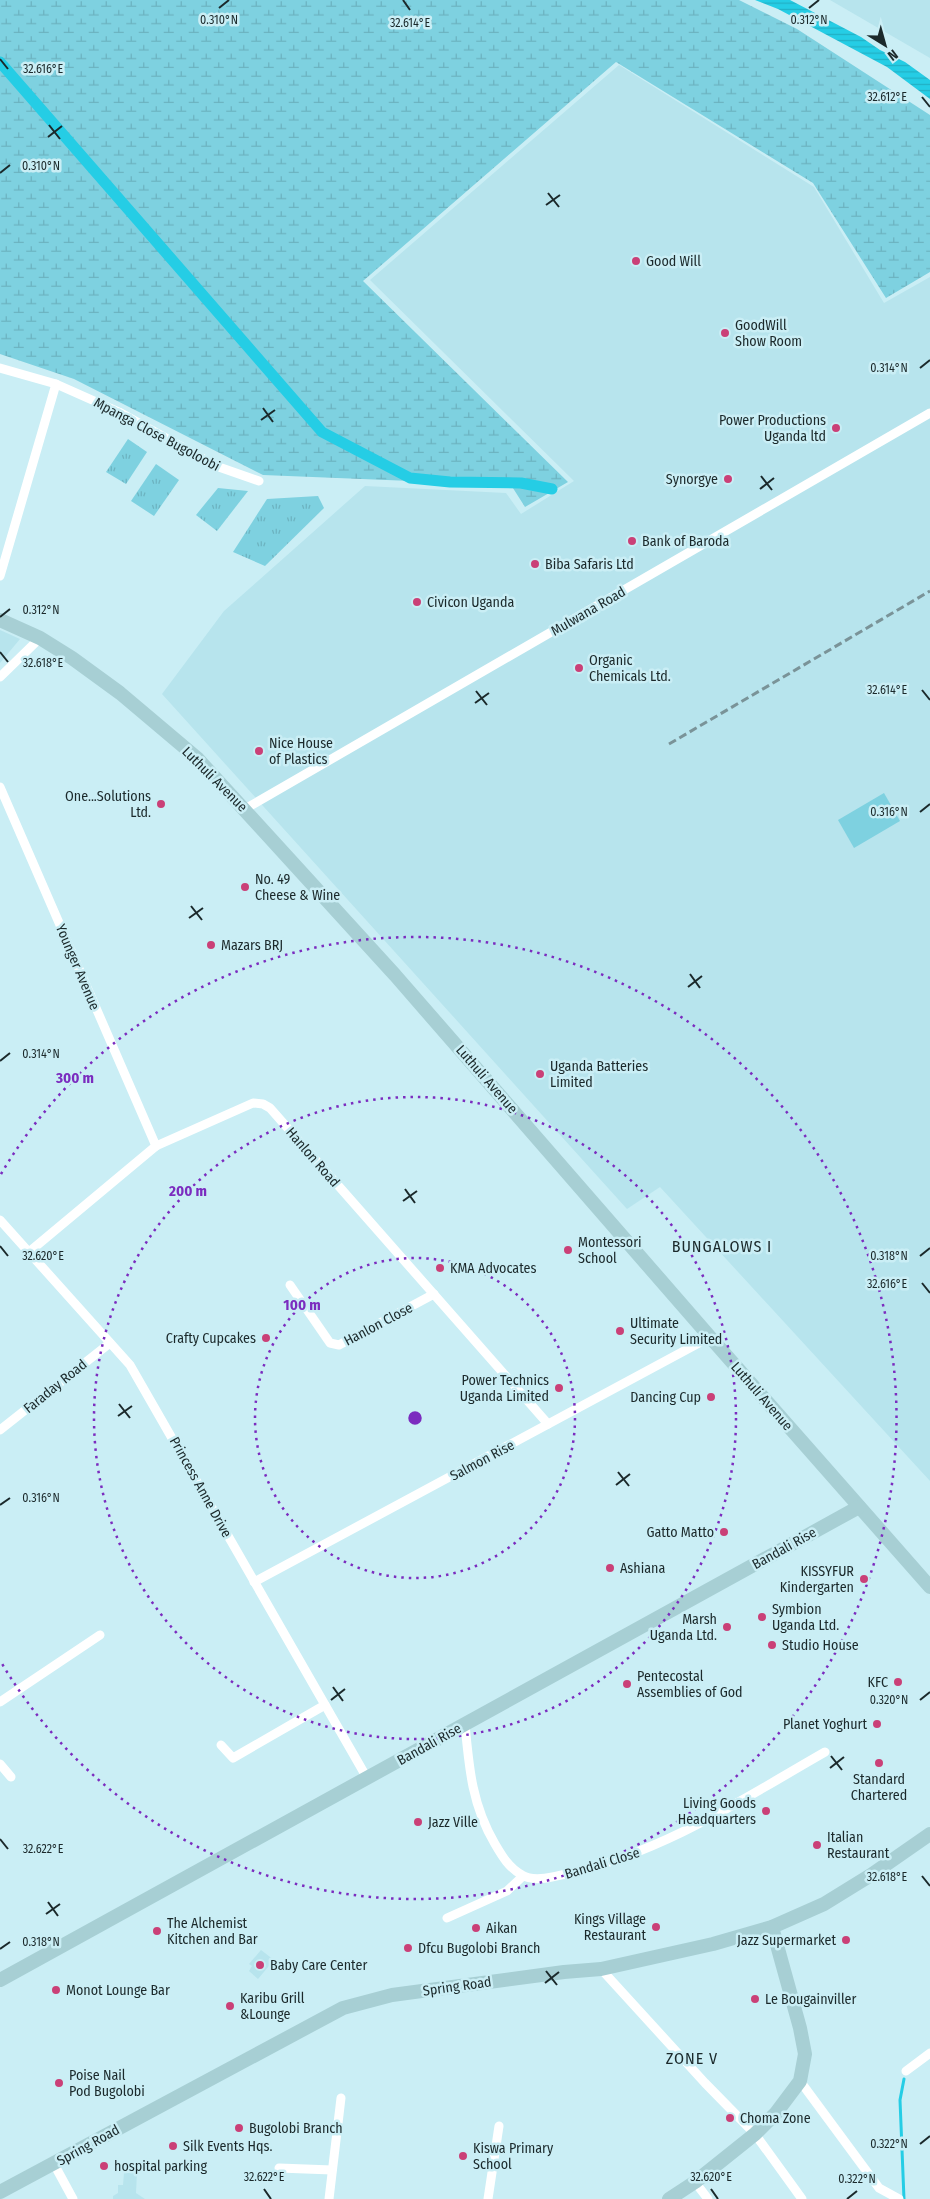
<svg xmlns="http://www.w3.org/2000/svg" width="930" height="2199" font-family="'Fira Sans Condensed',sans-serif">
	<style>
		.built { fill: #b7e4ed }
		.grass { fill: url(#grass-tufts) }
		.wetland { fill: url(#wetland-marsh) }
		.pitch { fill: #7ed1e0 }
		.water { fill: url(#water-rules) }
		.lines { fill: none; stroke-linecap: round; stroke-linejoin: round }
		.stream { stroke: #25cde5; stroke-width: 3 }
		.canal { stroke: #25cde5; stroke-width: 11 }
		.street { stroke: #fff; stroke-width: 9 }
		.secondary { stroke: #a7cfd4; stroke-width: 14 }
		.rail { stroke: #7a9398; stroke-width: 3; stroke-dasharray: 8 4; stroke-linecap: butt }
		.ticks { fill: none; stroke: #1b292b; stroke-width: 2 }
		.ring { fill: none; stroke: #7b2cbf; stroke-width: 2.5; stroke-dasharray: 2.5 5 }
		.poi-dot { fill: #ca4077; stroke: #caeef5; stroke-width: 2 }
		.labels { text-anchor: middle; stroke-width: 5; stroke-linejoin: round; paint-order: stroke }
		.poi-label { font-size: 14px; fill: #1b292b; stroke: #caeef5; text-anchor: start }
		.street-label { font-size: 14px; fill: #1b292b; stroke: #caeef5 }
		.quarter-label { font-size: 16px; letter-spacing: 1px; fill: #1b292b; stroke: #caeef5 }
		.ticks-label { font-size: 12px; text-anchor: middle; fill: #1b292b; stroke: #caeef5; stroke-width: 5; stroke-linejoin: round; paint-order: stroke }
		.centre { fill: #7b2cbf; stroke: #caeef5; stroke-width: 2.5 }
		.ring-label { font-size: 15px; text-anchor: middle; font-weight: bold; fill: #7b2cbf; stroke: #caeef5; stroke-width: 5; stroke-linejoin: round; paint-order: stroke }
	</style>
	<defs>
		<pattern id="grass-tufts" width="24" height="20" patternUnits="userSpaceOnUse" patternTransform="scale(1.25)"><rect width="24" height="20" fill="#7ed1e0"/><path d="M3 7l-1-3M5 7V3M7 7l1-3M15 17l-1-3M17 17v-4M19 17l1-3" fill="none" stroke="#6cb3c0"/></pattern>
		<pattern id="wetland-marsh" width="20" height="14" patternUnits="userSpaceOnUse" patternTransform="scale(1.25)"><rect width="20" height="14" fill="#7ed1e0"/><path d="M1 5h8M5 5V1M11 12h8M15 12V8" fill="none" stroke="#6cb3c0"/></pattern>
		<pattern id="water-rules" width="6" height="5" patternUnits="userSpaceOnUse" patternTransform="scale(1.25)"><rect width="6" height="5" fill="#25cde5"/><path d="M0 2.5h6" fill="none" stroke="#21b0c5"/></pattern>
	</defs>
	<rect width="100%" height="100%" fill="#caeef5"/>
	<g class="built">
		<path d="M830,0H930V58Z"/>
		<path d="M619,65L814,187L884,303L930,277V1481L660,1187L627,1209L162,694L224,611L365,486L506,493L521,514L574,481L370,280Z"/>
		<path d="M0,630L20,639L0,663Z"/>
		<path d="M261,1950L274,1960L258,1979L249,1971L252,1966L249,1964Z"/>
		<path d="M124,2173H137L136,2193L145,2199H113V2196L118,2193V2185H123Z"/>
	</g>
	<g class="grass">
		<path d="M128,439L147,452L126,484L106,472Z"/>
		<path d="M156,464L179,480L154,516L131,501Z"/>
		<path d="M218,488L248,491L217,531L196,515Z"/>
		<path d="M318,496L324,508L265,566L233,552L267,499Z"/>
	</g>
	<path class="wetland" d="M0,0H739L797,29L930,115V272L886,298L813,183L616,62L363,281L568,482L525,507L511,485L263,475L74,379L0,354Z"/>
	<path class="pitch" d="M884,793L900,821L854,848L838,820Z"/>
	<path class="water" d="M755,0H790L861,37L880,50L905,62L930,80V99L887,67L778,9Z"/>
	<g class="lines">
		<path class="stream" d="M904,2079L900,2100L904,2199"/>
		<path class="canal" d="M0,62L322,432L410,478L450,482L521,483L552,489"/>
		<g class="street">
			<path d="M0,368L56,384L119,412L216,466L259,481"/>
			<path d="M0,576L56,384"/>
			<path d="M0,677L40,638"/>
			<path d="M0,787L156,1146"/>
			<path d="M245,809L930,413"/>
			<path d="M0,1220L130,1365L367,1778"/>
			<path d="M29,1252L156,1146L253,1103L263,1104L270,1108L548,1424"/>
			<path d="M290,1285L330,1343L339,1345L434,1294"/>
			<path d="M0,1430L110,1343"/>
			<path d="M254,1582L710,1337"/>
			<path d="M0,1702L100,1635"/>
			<path d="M465,1724C469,1768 472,1805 495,1844C502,1856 509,1868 522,1875C535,1883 555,1876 570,1873C665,1851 741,1800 825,1752"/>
			<path d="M221,1745L233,1758L325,1705"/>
			<path d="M0,1764L11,1777"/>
			<path d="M447,1918L507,1891L523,1876"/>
			<path d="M601,1969L705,2083L755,2134L802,2199"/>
			<path d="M906,2071L930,2053"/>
			<path d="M800,2081L879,2188L899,2199"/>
			<path d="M54,2164L73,2199"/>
			<path d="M279,2168L332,2170"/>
			<path d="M695,2182L708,2199"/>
			<path d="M329,2199L341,2098"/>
			<path d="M488,2199L499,2126"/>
		</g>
		<g class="secondary">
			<path d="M0,620L40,638L72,658L120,693L197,758L395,975L710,1337L930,1587"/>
			<path d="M0,1980L859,1507"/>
			<path d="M0,2192L343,2008L392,1995L564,1972L601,1969L713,1944L772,1927L824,1904L871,1875L930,1834"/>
			<path d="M669,2199L695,2182L755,2134L776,2113L800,2081L805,2054L800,2028L772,1927"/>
		</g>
		<path class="rail" d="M669,744L930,591"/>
	</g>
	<path class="ticks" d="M403,0L410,10M219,8L229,0M809,8L819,0M0,59L8,69M922,97L930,107M49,125L60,139M48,137L62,126M0,173L10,165M548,193L559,207M546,205L560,195M920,368L930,360M263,408L273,422M261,420L275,410M761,476L772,490M760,489L774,478M0,617L10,609M0,652L8,662M922,690L930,700M476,691L487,705M475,703L489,693M920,812L930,804M191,906L202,920M189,918L203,908M690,974L700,988M688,987L702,976M0,1061L10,1053M405,1189L415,1203M403,1201L417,1191M0,1246L8,1256M920,1256L930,1248M922,1283L930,1293M119,1404L130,1418M118,1416L132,1406M618,1472L629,1486M616,1485L630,1474M0,1505L10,1498M333,1687L343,1701M331,1700L345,1689M920,1700L930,1692M831,1756L842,1770M830,1768L844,1757M0,1839L8,1849M922,1876L930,1886M48,1902L58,1916M46,1914L60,1904M0,1949L10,1942M546,1971L557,1985M545,1983L559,1972M920,2144L930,2136M264,2189L271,2199M711,2189L718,2199M847,2199L857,2191"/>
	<g class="ring">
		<circle cx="415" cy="1418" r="160"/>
		<circle cx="415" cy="1418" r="321"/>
		<path d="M1 1174A481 481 0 1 1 1 1662"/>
	</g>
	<g class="poi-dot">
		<circle cx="636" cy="261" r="5"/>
		<circle cx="725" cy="333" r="5"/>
		<circle cx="836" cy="428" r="5"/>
		<circle cx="728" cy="479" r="5"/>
		<circle cx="632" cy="541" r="5"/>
		<circle cx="535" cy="564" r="5"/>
		<circle cx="417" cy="602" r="5"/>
		<circle cx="579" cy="668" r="5"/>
		<circle cx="259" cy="751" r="5"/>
		<circle cx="161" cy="804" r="5"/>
		<circle cx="245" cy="887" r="5"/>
		<circle cx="211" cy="945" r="5"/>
		<circle cx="540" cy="1074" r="5"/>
		<circle cx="568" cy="1250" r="5"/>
		<circle cx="440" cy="1268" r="5"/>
		<circle cx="620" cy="1331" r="5"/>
		<circle cx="266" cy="1338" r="5"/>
		<circle cx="559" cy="1388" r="5"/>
		<circle cx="711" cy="1397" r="5"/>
		<circle cx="724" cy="1532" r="5"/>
		<circle cx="610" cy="1568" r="5"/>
		<circle cx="864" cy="1579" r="5"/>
		<circle cx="762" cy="1617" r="5"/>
		<circle cx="727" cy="1627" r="5"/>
		<circle cx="772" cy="1645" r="5"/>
		<circle cx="898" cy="1682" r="5"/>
		<circle cx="627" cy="1684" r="5"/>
		<circle cx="877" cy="1724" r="5"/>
		<circle cx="879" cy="1763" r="5"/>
		<circle cx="766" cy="1811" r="5"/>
		<circle cx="418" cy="1822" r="5"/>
		<circle cx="817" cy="1845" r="5"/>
		<circle cx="656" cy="1927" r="5"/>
		<circle cx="476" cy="1928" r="5"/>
		<circle cx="157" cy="1931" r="5"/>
		<circle cx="846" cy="1940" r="5"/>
		<circle cx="408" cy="1948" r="5"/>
		<circle cx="260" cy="1965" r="5"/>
		<circle cx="56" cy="1990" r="5"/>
		<circle cx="755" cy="1999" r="5"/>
		<circle cx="230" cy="2006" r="5"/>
		<circle cx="59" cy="2083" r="5"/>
		<circle cx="730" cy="2118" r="5"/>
		<circle cx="239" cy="2128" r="5"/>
		<circle cx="173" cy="2146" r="5"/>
		<circle cx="463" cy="2156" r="5"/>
		<circle cx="104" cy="2166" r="5"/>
	</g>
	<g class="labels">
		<g class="poi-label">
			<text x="646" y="266">Good Will</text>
			<text x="735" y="330">GoodWill<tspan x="735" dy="16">Show Room</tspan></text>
			<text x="826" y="425" text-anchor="end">Power Productions<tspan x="826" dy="16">Uganda ltd</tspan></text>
			<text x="718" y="484" text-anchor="end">Synorgye</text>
			<text x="642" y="546">Bank of Baroda</text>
			<text x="545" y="569">Biba Safaris Ltd</text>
			<text x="427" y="607">Civicon Uganda</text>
			<text x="589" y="665">Organic<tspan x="589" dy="16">Chemicals Ltd.</tspan></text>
			<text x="269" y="748">Nice House<tspan x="269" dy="16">of Plastics</tspan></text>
			<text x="151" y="801" text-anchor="end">One...Solutions<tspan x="151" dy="16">Ltd.</tspan></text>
			<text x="255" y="884">No. 49<tspan x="255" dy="16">Cheese &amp; Wine</tspan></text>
			<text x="221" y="950">Mazars BRJ</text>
			<text x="550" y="1071">Uganda Batteries<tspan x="550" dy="16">Limited</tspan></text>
			<text x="578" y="1247">Montessori<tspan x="578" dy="16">School</tspan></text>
			<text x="450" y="1273">KMA Advocates</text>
			<text x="630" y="1328">Ultimate<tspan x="630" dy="16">Security Limited</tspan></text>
			<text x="256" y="1343" text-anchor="end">Crafty Cupcakes</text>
			<text x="549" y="1385" text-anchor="end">Power Technics<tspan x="549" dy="16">Uganda Limited</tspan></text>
			<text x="701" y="1402" text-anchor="end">Dancing Cup</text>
			<text x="714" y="1537" text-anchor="end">Gatto Matto</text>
			<text x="620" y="1573">Ashiana</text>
			<text x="854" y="1576" text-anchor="end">KISSYFUR<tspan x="854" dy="16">Kindergarten</tspan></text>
			<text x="772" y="1614">Symbion<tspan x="772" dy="16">Uganda Ltd.</tspan></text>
			<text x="717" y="1624" text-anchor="end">Marsh<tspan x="717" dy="16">Uganda Ltd.</tspan></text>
			<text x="782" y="1650">Studio House</text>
			<text x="637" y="1681">Pentecostal<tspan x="637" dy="16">Assemblies of God</tspan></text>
			<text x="888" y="1687" text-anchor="end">KFC</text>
			<text x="867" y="1729" text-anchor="end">Planet Yoghurt</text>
			<text x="879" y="1784" text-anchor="middle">Standard<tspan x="879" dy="16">Chartered</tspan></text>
			<text x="756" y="1808" text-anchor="end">Living Goods<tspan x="756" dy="16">Headquarters</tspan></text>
			<text x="428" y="1827">Jazz Ville</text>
			<text x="827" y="1842">Italian<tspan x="827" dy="16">Restaurant</tspan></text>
			<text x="646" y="1924" text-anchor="end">Kings Village<tspan x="646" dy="16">Restaurant</tspan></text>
			<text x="167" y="1928">The Alchemist<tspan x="167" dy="16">Kitchen and Bar</tspan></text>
			<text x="486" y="1933">Aikan</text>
			<text x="836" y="1945" text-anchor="end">Jazz Supermarket</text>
			<text x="418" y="1953">Dfcu Bugolobi Branch</text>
			<text x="270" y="1970">Baby Care Center</text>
			<text x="66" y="1995">Monot Lounge Bar</text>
			<text x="240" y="2003">Karibu Grill<tspan x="240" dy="16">&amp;Lounge</tspan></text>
			<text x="765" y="2004">Le Bougainviller</text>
			<text x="69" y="2080">Poise Nail<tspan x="69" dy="16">Pod Bugolobi</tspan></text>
			<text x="740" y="2123">Choma Zone</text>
			<text x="249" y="2133">Bugolobi Branch</text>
			<text x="183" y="2151">Silk Events Hqs.</text>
			<text x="473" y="2153">Kiswa Primary<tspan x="473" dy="16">School</tspan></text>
			<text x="114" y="2171">hospital parking</text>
		</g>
		<g class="street-label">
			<text transform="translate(157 434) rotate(28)" y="5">Mpanga Close Bugoloobi</text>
			<text transform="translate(588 611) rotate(-30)" y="5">Mulwana Road</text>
			<text transform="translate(215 779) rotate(45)" y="5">Luthuli Avenue</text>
			<text transform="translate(78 967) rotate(67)" y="5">Younger Avenue</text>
			<text transform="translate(487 1079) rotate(49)" y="5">Luthuli Avenue</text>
			<text transform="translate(313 1157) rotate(49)" y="5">Hanlon Road</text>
			<text transform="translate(378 1324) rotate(-28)" y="5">Hanlon Close</text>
			<text transform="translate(55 1386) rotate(-39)" y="5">Faraday Road</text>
			<text transform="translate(762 1396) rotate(49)" y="5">Luthuli Avenue</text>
			<text transform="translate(482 1460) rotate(-28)" y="5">Salmon Rise</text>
			<text transform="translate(201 1487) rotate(61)" y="5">Princess Anne Drive</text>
			<text transform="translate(784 1548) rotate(-29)" y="5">Bandali Rise</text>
			<text transform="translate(429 1744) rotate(-29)" y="5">Bandali Rise</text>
			<text transform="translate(602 1863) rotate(-17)" y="5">Bandali Close</text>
			<text transform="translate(457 1986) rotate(-8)" y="5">Spring Road</text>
			<text transform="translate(88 2145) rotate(-29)" y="5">Spring Road</text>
		</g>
		<g class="quarter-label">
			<text x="722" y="1252">BUNGALOWS I</text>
			<text x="692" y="2064">ZONE V</text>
		</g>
	</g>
	<g class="ticks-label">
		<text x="809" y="24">0.312°N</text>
		<text x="219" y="24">0.310°N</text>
		<text x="410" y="27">32.614°E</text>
		<text x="43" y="73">32.616°E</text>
		<text x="887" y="101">32.612°E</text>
		<text x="41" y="170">0.310°N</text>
		<text x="889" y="372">0.314°N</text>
		<text x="41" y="614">0.312°N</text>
		<text x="43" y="667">32.618°E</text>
		<text x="887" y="694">32.614°E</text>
		<text x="889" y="816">0.316°N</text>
		<text x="41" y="1058">0.314°N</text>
		<text x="43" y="1260">32.620°E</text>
		<text x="889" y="1260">0.318°N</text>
		<text x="887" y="1288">32.616°E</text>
		<text x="41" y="1502">0.316°N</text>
		<text x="889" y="1704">0.320°N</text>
		<text x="43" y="1853">32.622°E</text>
		<text x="887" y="1881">32.618°E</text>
		<text x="41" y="1946">0.318°N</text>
		<text x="889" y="2148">0.322°N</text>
		<text x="264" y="2181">32.622°E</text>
		<text x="711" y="2181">32.620°E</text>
		<text x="857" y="2183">0.322°N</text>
	</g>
	<circle cx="415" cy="1418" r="8" class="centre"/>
	<g class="ring-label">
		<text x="75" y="1083">300 m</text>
		<text x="188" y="1196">200 m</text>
		<text x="302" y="1310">100 m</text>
	</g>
	<g transform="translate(885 45) rotate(143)" stroke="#caeef5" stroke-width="4" paint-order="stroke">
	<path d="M0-4L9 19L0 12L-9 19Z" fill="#1b292b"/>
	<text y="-8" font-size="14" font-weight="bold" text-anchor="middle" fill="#1b292b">N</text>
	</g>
</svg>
